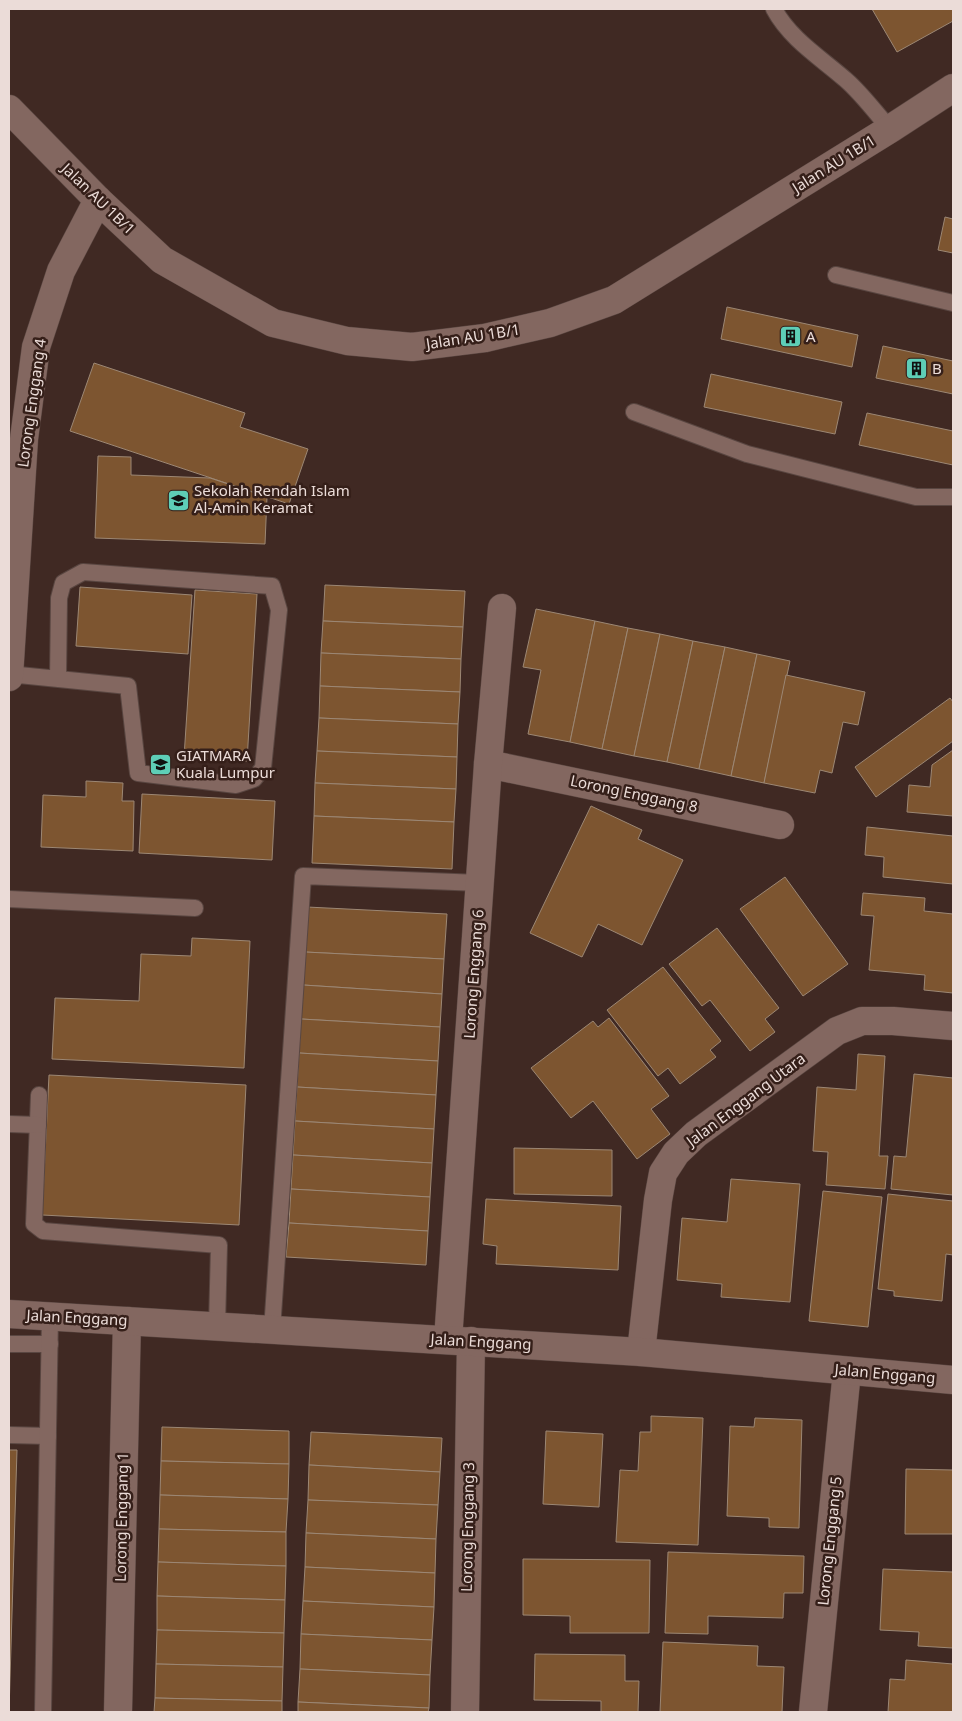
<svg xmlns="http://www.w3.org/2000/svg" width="962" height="1721" font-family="'Noto Sans',sans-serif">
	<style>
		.building { fill: #7d5530; stroke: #9c8774 }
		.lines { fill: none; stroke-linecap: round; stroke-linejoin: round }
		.service-casing { stroke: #594641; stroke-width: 18 }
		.minor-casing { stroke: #594641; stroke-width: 29 }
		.secondary-casing { stroke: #594641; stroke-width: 29 }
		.service { stroke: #836760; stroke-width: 16 }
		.minor { stroke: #836760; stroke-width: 28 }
		.secondary { stroke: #836760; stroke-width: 28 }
		.labels { text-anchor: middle; stroke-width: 5; stroke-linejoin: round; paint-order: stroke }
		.street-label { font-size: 15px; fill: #ebdcd8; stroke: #351f19 }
		.poi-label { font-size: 15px; fill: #ebdcd8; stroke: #351f19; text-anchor: start }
	</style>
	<rect width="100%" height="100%" fill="#402923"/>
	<g class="building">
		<path d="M872,9H953V21L897,52Z"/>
		<path d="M945,217L953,219V253L938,250Z"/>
		<path d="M727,307L858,335L852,367L721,339Z"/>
		<path d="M883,346L953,361V394L876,378Z"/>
		<path d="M94,363L245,413L240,427L308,449L289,504L70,431Z"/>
		<path d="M711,374L842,402L835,434L704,407Z"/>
		<path d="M867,413L953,431V465L859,445Z"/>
		<path d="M98,456L131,457V475L210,478L267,497L265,544L95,538Z"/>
		<path d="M325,585L465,591L463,627L323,621Z"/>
		<path d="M80,587L192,595L188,654L76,646Z"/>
		<path d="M195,590L257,594L247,761L184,757Z"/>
		<path d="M536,609L595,621L570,742L528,734L541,670L523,667Z"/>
		<path d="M323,621L463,627L461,659L321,653Z"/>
		<path d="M595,621L628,628L602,749L570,742Z"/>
		<path d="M628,628L660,634L634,756L602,749Z"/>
		<path d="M660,634L693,641L667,762L634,756Z"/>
		<path d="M693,641L725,647L699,769L667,762Z"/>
		<path d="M725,647L757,654L731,776L699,769Z"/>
		<path d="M321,653L461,659L460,692L320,686Z"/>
		<path d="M757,654L790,661L764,783L731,776Z"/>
		<path d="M786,675L865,692L858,725L843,722L832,773L820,770L815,793L764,783Z"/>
		<path d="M320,686L460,692L458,724L319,718Z"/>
		<path d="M950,698L953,702V741L876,797L855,767Z"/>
		<path d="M319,718L458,724L457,757L317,751Z"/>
		<path d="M953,750V816L907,812L909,785L930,787L932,765Z"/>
		<path d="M317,751L457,757L456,789L315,783Z"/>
		<path d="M86,781L123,783L122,801H134L133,851L41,847L43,795L86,797Z"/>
		<path d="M315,783L456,789L454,822L314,816Z"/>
		<path d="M142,794L275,801L272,860L139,853Z"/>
		<path d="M591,806L642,830L638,839L683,860L642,945L598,924L582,957L530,933Z"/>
		<path d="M314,816L454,822L452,869L312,863Z"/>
		<path d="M867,827L953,836V884L883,877L884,857L865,855Z"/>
		<path d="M785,877L848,964L803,996L740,909Z"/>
		<path d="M863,893L925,898L924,911L953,914V993L924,990L925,975L869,970L874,916L861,915Z"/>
		<path d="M307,907L447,914L444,959L305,952Z"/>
		<path d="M717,928L779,1008L765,1019L775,1032L750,1051L710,1000L702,1006L669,964Z"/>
		<path d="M192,938L250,941L244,1068L52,1059L55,998L139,1001L141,954L191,956Z"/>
		<path d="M305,952L444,959L442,994L303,985Z"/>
		<path d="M663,967L721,1041L710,1050L716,1057L680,1084L668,1068L658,1076L607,1010Z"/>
		<path d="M303,985L442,994L440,1027L301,1019Z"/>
		<path d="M609,1018L669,1096L651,1109L670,1134L637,1159L593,1101L571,1118L531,1068L593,1021L598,1027Z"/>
		<path d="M301,1019L440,1027L438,1061L299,1053Z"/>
		<path d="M299,1053L438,1061L436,1095L297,1087Z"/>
		<path d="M858,1054L885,1056L879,1156H888L885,1189L826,1185L828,1152L813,1151L817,1087L856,1090Z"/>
		<path d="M914,1074L953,1078V1195L891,1189L894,1156L906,1157Z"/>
		<path d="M49,1075L246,1085L239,1225L42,1215Z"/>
		<path d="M297,1087L436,1095L434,1129L295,1121Z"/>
		<path d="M295,1121L434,1129L432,1163L293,1155Z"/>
		<path d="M514,1148L612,1150V1196L514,1194Z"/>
		<path d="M293,1155L432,1163L430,1197L291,1189Z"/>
		<path d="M731,1179L800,1184L790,1302L721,1297L722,1284L677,1280L682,1218L727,1222Z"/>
		<path d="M291,1189L430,1197L428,1231L289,1223Z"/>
		<path d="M823,1191L882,1197L868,1327L809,1321Z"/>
		<path d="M888,1194L953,1201V1255L946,1254L942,1301L894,1296V1291L878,1289Z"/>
		<path d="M486,1199L621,1206L618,1270L496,1264L497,1246L483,1244Z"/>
		<path d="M289,1223L428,1231L426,1265L286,1257Z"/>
		<path d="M651,1416L703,1418L698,1545L616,1542L620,1470L638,1471L640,1432H651Z"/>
		<path d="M755,1418L802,1420L799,1528L769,1527V1518L727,1516L730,1426L754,1427Z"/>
		<path d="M162,1427L289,1431V1464L161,1461Z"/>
		<path d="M546,1431L603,1434L599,1507L543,1504Z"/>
		<path d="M311,1432L442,1438L440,1472L309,1465Z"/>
		<path d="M9,1450H17L9,1712Z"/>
		<path d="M161,1461L289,1464L288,1499L160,1495Z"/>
		<path d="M309,1465L440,1472L438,1505L308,1500Z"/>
		<path d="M906,1469L953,1470V1534H905Z"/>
		<path d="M160,1495L288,1499L286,1532L159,1529Z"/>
		<path d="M308,1500L438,1505L436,1539L306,1533Z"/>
		<path d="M159,1529L286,1532V1566L158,1562Z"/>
		<path d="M306,1533L436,1539L435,1573L305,1567Z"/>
		<path d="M668,1552L804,1556L803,1593H784L783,1618L708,1616V1634L665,1633Z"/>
		<path d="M523,1559L650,1560L649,1633H570V1616L523,1615Z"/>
		<path d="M158,1562L286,1566L285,1600L157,1596Z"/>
		<path d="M305,1567L435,1573L434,1607L303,1601Z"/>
		<path d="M883,1569L953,1572V1648L918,1646L919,1632L880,1630Z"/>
		<path d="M157,1596L285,1600L284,1633L157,1630Z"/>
		<path d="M303,1601L434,1607L432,1640L301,1634Z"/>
		<path d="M157,1630L284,1633L283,1667L156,1664Z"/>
		<path d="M301,1634L432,1640L430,1675L300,1669Z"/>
		<path d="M663,1642L758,1646L757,1666L784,1667L782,1712H660Z"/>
		<path d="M535,1654L625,1655V1681H639L638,1712H601V1701L534,1700Z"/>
		<path d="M906,1660L953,1664V1712H888L890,1679L905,1680Z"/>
		<path d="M156,1664L283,1667L282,1701L155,1698Z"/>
		<path d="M300,1669L430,1675L429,1708L298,1702Z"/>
		<path d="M155,1698L282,1701V1712H154Z"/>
		<path d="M298,1702L429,1708L428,1712H298Z"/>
	</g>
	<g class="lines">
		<defs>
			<g id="service">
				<path d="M774,9C790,39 821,58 846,80C862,94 876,113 890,129"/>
				<path d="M836,275L953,303"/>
				<path d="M634,412L747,454L916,497H953"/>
				<path d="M9,674L128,686L138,773L236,785L254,779L263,768L279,610L272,586L83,572L63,583L59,598L58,679"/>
				<path d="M9,899L195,908"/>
				<path d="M39,1095L34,1224L43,1231L219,1245L217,1326"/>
				<path d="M9,1124L38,1125"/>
				<path d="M272,1330L303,876L480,883"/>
				<path d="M9,1344H50"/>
				<path d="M9,1435L48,1436"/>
				<path d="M43,1712L50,1317"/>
			</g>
			<g id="minor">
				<path d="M9,109L98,200L162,260L273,323L347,341L412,347L485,338L550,323L614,300L890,129L953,88"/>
				<path d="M9,677L24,439L36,347L61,271L98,200"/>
				<path d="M488,764L780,825"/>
				<path d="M448,1340L488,764L502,608"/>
				<path d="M641,1352L658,1200L663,1173L676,1153L696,1134L837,1031L862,1021H893L953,1026"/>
				<path d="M118,1712L127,1321"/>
				<path d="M465,1712L471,1341"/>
				<path d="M813,1712L847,1371"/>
			</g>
			<path id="secondary" d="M9,1314L641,1352L953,1380"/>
		</defs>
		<use href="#service" class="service-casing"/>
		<use href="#minor" class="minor-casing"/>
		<use href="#secondary" class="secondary-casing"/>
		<use href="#service" class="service"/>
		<use href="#minor" class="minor"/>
		<use href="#secondary" class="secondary"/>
	</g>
	<defs>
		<symbol id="building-square" viewBox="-11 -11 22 22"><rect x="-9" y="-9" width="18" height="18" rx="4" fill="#5eceb7" stroke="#351f19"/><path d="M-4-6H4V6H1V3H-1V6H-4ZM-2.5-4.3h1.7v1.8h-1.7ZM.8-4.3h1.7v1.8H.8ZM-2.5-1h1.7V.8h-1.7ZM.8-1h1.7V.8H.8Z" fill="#111"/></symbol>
		<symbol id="school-square" viewBox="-11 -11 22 22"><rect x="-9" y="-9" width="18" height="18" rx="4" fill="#5eceb7" stroke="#351f19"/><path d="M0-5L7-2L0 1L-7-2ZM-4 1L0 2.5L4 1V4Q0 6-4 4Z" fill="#111"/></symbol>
		<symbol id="university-square" viewBox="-11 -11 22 22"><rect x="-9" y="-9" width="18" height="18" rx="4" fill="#5eceb7" stroke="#351f19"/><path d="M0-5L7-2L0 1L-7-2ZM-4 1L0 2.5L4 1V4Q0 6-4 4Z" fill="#111"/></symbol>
	</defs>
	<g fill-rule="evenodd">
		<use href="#building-square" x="778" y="324" width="25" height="25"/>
		<use href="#building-square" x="904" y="356" width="25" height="25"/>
		<use href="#school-square" x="166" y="488" width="25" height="25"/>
		<use href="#university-square" x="148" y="752" width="25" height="25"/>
	</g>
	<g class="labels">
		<g class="street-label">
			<text transform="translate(834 164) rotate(-32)" y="5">Jalan AU 1B/1</text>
			<text transform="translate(98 199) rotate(44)" y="5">Jalan AU 1B/1</text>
			<text transform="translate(473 337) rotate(-9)" y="5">Jalan AU 1B/1</text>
			<text transform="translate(32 403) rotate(-82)" y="5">Lorong Enggang 4</text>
			<text transform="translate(634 794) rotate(12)" y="5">Lorong Enggang 8</text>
			<text transform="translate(474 974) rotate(-86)" y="5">Lorong Enggang 6</text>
			<text transform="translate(746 1100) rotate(-37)" y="5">Jalan Enggang Utara</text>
			<text transform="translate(77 1318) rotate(3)" y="5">Jalan Enggang</text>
			<text transform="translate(481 1342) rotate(3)" y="5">Jalan Enggang</text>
			<text transform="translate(885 1374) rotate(5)" y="5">Jalan Enggang</text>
			<text transform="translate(122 1517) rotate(-89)" y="5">Lorong Enggang 1</text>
			<text transform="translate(468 1527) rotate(-89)" y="5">Lorong Enggang 3</text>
			<text transform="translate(830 1541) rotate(-84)" y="5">Lorong Enggang 5</text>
		</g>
		<g class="poi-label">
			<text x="806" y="342">A</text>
			<text x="932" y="374">B</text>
			<text x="194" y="496">Sekolah Rendah Islam<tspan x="194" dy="17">Al-Amin Keramat</tspan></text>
			<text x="176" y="761">GIATMARA<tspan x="176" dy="17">Kuala Lumpur</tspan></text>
		</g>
	</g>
	<rect width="962" height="1721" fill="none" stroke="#ebdcd8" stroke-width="20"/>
</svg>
